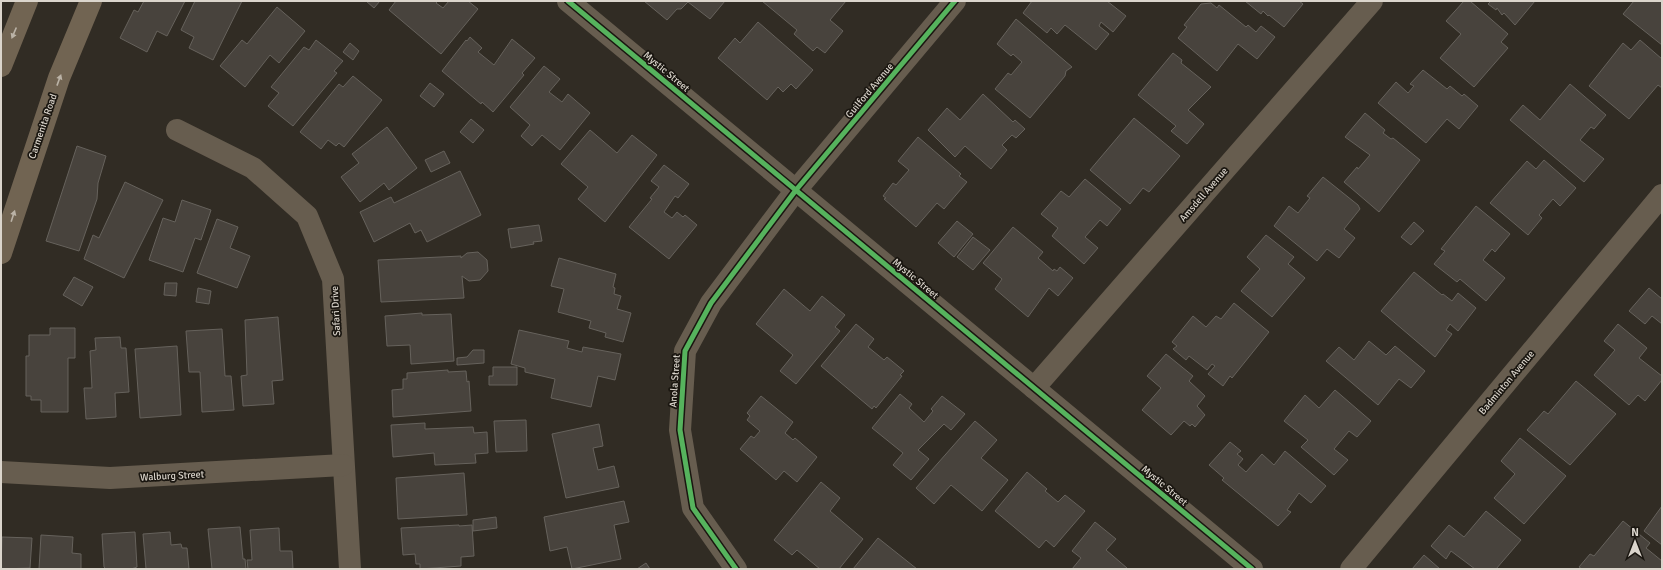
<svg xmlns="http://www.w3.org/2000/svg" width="1663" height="570" font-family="Signika,sans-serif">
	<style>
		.building { fill: #48433d; stroke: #66625c }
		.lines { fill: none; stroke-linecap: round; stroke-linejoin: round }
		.minor { stroke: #675d4f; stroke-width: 22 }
		.primary { stroke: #716452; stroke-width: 22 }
		.cycleway-casing { stroke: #1a1610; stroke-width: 8 }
		.cycleway { stroke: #56b35d; stroke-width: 5 }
		.oneway { fill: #bbb3a7 }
		.labels { text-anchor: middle; stroke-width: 3.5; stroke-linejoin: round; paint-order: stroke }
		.street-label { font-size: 10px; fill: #dbd5cc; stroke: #1a1610 }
	</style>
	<rect width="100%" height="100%" fill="#312c24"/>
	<g class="building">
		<path d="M144,1H185L167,36L157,31L147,52L120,38L134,10L138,12Z"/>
		<path d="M195,1H242L213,60L189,48L194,37L181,30Z"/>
		<path d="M366,1H380L374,8Z"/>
		<path d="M396,1H438L436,3L443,8L449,1H468L478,9L441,54L389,10Z"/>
		<path d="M644,1H725L710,19L688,2L681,9H677L667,20Z"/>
		<path d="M762,1H846L830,20L843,31L825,53L817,47L813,51L794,34L797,30Z"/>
		<path d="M1032,1H1107L1126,16L1113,32L1101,22L1099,26L1109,34L1096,50L1065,25L1057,34L1051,28L1047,33L1023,13Z"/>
		<path d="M1245,1H1299L1303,4L1284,27L1269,15L1268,16L1263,11L1261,14Z"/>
		<path d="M1464,1H1470L1508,34L1501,42L1508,48L1474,87L1440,58L1461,34L1446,21Z"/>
		<path d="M1489,1H1535L1515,25L1504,13L1502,15L1497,8L1496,10L1488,4L1490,2Z"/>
		<path d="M1634,1H1662V45L1623,14Z"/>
		<path d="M1211,3L1217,8L1219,5L1246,27L1248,25L1256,32L1261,26L1275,37L1257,59L1238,44L1217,71L1178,38L1187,27L1184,25L1201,4Z"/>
		<path d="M277,7L305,31L279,63L270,55L245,87L220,66L242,40L247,44Z"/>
		<path d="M1016,19L1072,67L1066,71L1065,76L1030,118L995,89L1008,73L1011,75L1022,62L1013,54L1011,56L997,44Z"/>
		<path d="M758,22L813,70L796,89L791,84L783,92L778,87L767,100L718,58L735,38L740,43Z"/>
		<path d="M470,37L482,48L478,52L494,65L512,39L535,58L522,73L524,75L493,112L482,102L481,104L442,71L466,40L467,41Z"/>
		<path d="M316,40L343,61L334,71L337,73L293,126L268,106L279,93L271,87L304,47L309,50Z"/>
		<path d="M1640,40L1662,59V88L1658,85L1629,119L1589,86L1623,43L1631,50Z"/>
		<path d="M350,43L359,51L353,60L343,52Z"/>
		<path d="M1173,53L1182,60L1181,63L1211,87L1188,110L1204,124L1187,144L1171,131L1176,126L1138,95Z"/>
		<path d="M544,66L560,79L549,92L562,102L568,94L590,113L560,150L542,135L532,146L521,136L530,125L510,107Z"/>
		<path d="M1423,70L1447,89L1450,86L1462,96L1464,94L1478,106L1459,129L1447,119L1426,143L1378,103L1396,82L1408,93L1414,86L1410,84Z"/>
		<path d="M353,76L382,100L344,147L339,143L336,146L328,140L321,149L300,132L339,84L343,87Z"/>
		<path d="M430,83L444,94L434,107L420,96Z"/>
		<path d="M1570,84L1606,115L1594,129L1591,127L1580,140L1604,159L1584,182L1510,120L1523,105L1540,120Z"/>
		<path d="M983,94L1013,122L1015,120L1025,129L1016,138L1012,135L1002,145L1007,150L991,169L965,146L955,157L928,130L947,108L960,120Z"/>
		<path d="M1365,113L1385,130L1383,133L1391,139L1393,138L1420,160L1379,212L1344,182L1357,167L1358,169L1370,155L1345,137Z"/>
		<path d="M1134,118L1180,156L1149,192L1143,188L1130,204L1090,170Z"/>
		<path d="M471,119L484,130L473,143L460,132Z"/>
		<path d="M387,127L417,168L389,190L384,183L360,202L341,177L359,163L352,154Z"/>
		<path d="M590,130L617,153L632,135L657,155L605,222L578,199L588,187L561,164Z"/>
		<path d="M918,137L961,174L959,176L967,182L944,209L937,203L916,227L884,199L886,198L883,196L893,183L896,185L909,170L898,161Z"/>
		<path d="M77,146L106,156L98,183L97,199L79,251L46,241Z"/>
		<path d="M444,151L450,163L431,172L425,160Z"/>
		<path d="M1544,160L1576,188L1560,206L1553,199L1539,215L1542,218L1528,235L1490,203L1527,161L1536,169Z"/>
		<path d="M664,165L689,184L678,198L675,196L664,212L672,218L677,212L683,217L685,215L697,225L669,259L629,227L652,199L650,198L659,187L651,181Z"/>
		<path d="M460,171L481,215L427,242L421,230L415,233L410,223L374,242L360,212L391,197L394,203Z"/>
		<path d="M1323,177L1358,205L1360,209L1344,229L1355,238L1339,258L1327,249L1317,261L1274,226L1289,206L1298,213L1310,198L1307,196Z"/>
		<path d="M1085,179L1121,209L1107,226L1100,220L1085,237L1098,248L1084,264L1052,236L1058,228L1041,214L1061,191L1069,197Z"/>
		<path d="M125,182L163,200L124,278L84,259L93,235L99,238Z"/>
		<path d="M182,200L211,210L201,240L195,238L183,272L149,260L163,218L175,222Z"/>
		<path d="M1476,206L1510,234L1495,252L1492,249L1483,260L1505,278L1486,301L1460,279L1457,282L1434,264L1445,251L1441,249Z"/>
		<path d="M217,219L238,227L230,248L250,256L237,288L197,273Z"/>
		<path d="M957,221L973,234L954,257L938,243Z"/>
		<path d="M1414,222L1424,231L1411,245L1401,237Z"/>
		<path d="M539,225L542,241L533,242L534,244L511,248L508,229Z"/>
		<path d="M1013,227L1043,252L1038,258L1053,271L1054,269L1057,271L1060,267L1073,278L1058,296L1049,288L1028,317L995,289L1002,279L983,263Z"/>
		<path d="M1266,235L1294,257L1288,264L1305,278L1272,317L1241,291L1260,269L1247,257Z"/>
		<path d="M973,237L990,250L973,270L957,257Z"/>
		<path d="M478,252L487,260L488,271L480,280L469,281L462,276L464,298L381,302L378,260L461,256V258L467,253Z"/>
		<path d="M559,258L616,274L613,287L615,288L614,294L621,296L617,309L631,313L623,342L605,337L606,333L589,328L591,321L558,312L564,289L551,286Z"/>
		<path d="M1414,272L1442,295L1443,294L1452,301L1458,293L1476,308L1458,331L1450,324L1446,330L1452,334L1435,357L1381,311Z"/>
		<path d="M74,277L93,287L82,306L63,295Z"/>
		<path d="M165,283H177L176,296L164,295Z"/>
		<path d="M198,288L211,291L209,304L196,302Z"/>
		<path d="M1649,288L1662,299V324L1652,316L1645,324L1629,311Z"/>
		<path d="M784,289L810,311L822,296L845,315L835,327L840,331L796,384L780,371L793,355L756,324Z"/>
		<path d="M1234,303L1269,332L1232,378L1230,376L1223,386L1208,374L1215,366L1212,364L1207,370L1189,356L1186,360L1173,349L1177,346L1172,342L1193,316L1206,327L1216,316L1221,319Z"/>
		<path d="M422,313V315L451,314L454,361L411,364L410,345L387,346L385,316Z"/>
		<path d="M278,317L283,380L272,381L274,404L243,406L241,376L247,375L245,320Z"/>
		<path d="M856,324L874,339L868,347L884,360L887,357L904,371L900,375L902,376L876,408L874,406L872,409L821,366Z"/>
		<path d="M1618,324L1647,348L1639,358L1662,376V380L1645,401L1638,395L1629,405L1594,375L1615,350L1604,341Z"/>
		<path d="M50,328H75V358H68V412H41V400H31V396H26V356H29V335H50Z"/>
		<path d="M222,329L225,376H231L234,410L202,412L200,372H189L186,331Z"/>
		<path d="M519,330L569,341L567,348L582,352L583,347L621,354L615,380L598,376L591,407L551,398L555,379L525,372V368L511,364Z"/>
		<path d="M120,337L121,348H126L129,392L115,393L116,417L86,419L84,388H92L90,351L96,350L95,338Z"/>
		<path d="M1369,341L1386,355L1395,346L1425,371L1411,388L1399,379L1378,405L1326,361L1339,347L1354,360Z"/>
		<path d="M177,346L181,415L140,418L135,349Z"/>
		<path d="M473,350H484V363L457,365V358L467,357Z"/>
		<path d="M1166,354L1193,376L1189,381L1205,396L1197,406L1205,415L1195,427L1192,424L1190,426L1184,421L1171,435L1142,410L1161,388L1147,376Z"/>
		<path d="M493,367H517V385H489V376H493Z"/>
		<path d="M448,370V372L466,371L467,382L469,381L471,411L393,417L392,390L403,389V379H407V373Z"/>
		<path d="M1576,381L1616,414L1570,465L1527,430L1544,411L1548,414Z"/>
		<path d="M1335,390L1371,421L1357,437L1349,431L1334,449L1348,460L1334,475L1301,447L1308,440L1284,421L1305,395L1319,408Z"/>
		<path d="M900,394L912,404L909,408L924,422L933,411L931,409L942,396L965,414L951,430L944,424L918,450L929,459L911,480L893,465L903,453L872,428Z"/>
		<path d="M761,396L793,422L785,433L793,440L795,438L817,457L797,482L784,471L776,480L740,449L751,436L754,438L760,431L747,420L750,416L747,413Z"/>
		<path d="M526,420L527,451L496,452L494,421Z"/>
		<path d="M975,421L997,440L981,458L1008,480L982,511L951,485L934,504L916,488Z"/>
		<path d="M425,423V429L473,427L474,433L487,432L488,453L475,454L476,463L435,465L434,453L393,457L391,425Z"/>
		<path d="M599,424L603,446L593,448L598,470L614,466L619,487L566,498L552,434Z"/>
		<path d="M1520,438L1566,476L1524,524L1494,498L1515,474L1501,461Z"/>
		<path d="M1230,442L1241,451L1237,454L1243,459L1238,465L1246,472L1262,454L1274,465L1285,451L1326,486L1311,503L1299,493L1287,510L1291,512L1278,526L1222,480L1224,478L1209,465Z"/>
		<path d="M1027,472L1047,489L1045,491L1058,502L1065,495L1085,511L1054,547L1046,540L1039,548L995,511Z"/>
		<path d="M464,473L467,515L398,519L396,478Z"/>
		<path d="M821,482L840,498L830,511L863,539L839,569H820L797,550L792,555L774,540Z"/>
		<path d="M624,501L629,522L614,525L621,559L572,569L567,547L550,551L544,517Z"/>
		<path d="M1662,506V545L1644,531Z"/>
		<path d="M1486,511L1521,540L1496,569H1475L1451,551L1446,559L1431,546L1449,525L1464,537Z"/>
		<path d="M496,517L497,528L473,531V520Z"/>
		<path d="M1623,521L1650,543L1646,548L1662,561V569H1582L1579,567L1590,554L1594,556Z"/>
		<path d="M1095,522L1116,539L1106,550L1127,568L1126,569H1072L1081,558L1072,551Z"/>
		<path d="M459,525V526L472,525L474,556L461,557V566L420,569V564H416L415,554L403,555L401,528Z"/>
		<path d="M240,527L243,559H245L246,569H212L208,529Z"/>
		<path d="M279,528L280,551H292L293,569H248L247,560H252L250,530Z"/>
		<path d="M135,532L137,567L131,569H106L104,567L102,534Z"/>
		<path d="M170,532L171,545L181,544L182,548H187L189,569H146L143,534Z"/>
		<path d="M41,535L73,537L72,553L81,554V569H39Z"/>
		<path d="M2,537L32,538L30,568L1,569Z"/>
		<path d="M878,538L917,569H853Z"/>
		<path d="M1424,555L1440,569H1412Z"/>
		<path d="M646,563L650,569H637Z"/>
	</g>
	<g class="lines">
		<g class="minor">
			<path d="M568,1L1252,569"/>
			<path d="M177,130L253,168L307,216L333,279L350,569"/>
			<path d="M1034,388L1372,1"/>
			<path d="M1,472L110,478L343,465"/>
			<path d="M736,569L693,508L680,430L685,351L711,303L796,190L955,1"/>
			<path d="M1351,569L1662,195"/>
		</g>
		<g class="primary">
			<path d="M1,66L27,1"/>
			<path d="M1,253L59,78L91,1"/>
		</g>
		<defs>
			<g id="cycleway">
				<path d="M568,1L1252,569"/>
				<path d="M736,569L693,508L680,430L685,351L711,303L796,190L955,1"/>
			</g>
		</defs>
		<use href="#cycleway" class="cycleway-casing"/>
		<use href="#cycleway" class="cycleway"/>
	</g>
	<defs><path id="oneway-solid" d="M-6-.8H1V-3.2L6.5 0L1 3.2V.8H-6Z"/></defs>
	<g class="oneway">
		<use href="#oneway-solid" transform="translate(14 33) rotate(113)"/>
		<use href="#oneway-solid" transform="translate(59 80) rotate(-70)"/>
		<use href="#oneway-solid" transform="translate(13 216) rotate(-72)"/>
	</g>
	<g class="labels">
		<g class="street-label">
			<text transform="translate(667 71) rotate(40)" y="4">Mystic Street</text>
			<text transform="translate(869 90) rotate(-50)" y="4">Guilford Avenue</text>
			<text transform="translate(42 126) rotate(-71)" y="4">Carmenita Road</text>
			<text transform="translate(1203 194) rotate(-49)" y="4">Amsdell Avenue</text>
			<text transform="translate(916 278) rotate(40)" y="4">Mystic Street</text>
			<text transform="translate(335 311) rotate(-93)" y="4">Safari Drive</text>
			<text transform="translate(674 381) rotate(-86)" y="4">Anola Street</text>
			<text transform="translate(1506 382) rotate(-50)" y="4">Badminton Avenue</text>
			<text transform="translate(172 475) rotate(-3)" y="4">Walburg Street</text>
			<text transform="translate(1165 485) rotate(40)" y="4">Mystic Street</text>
		</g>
	</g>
	<rect width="1663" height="570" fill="none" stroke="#dbd5cc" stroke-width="4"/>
	<g transform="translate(1635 542)" stroke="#1a1610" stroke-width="3" paint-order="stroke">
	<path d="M0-3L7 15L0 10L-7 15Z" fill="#dbd5cc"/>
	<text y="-6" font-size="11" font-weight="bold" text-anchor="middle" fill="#dbd5cc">N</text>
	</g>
</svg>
